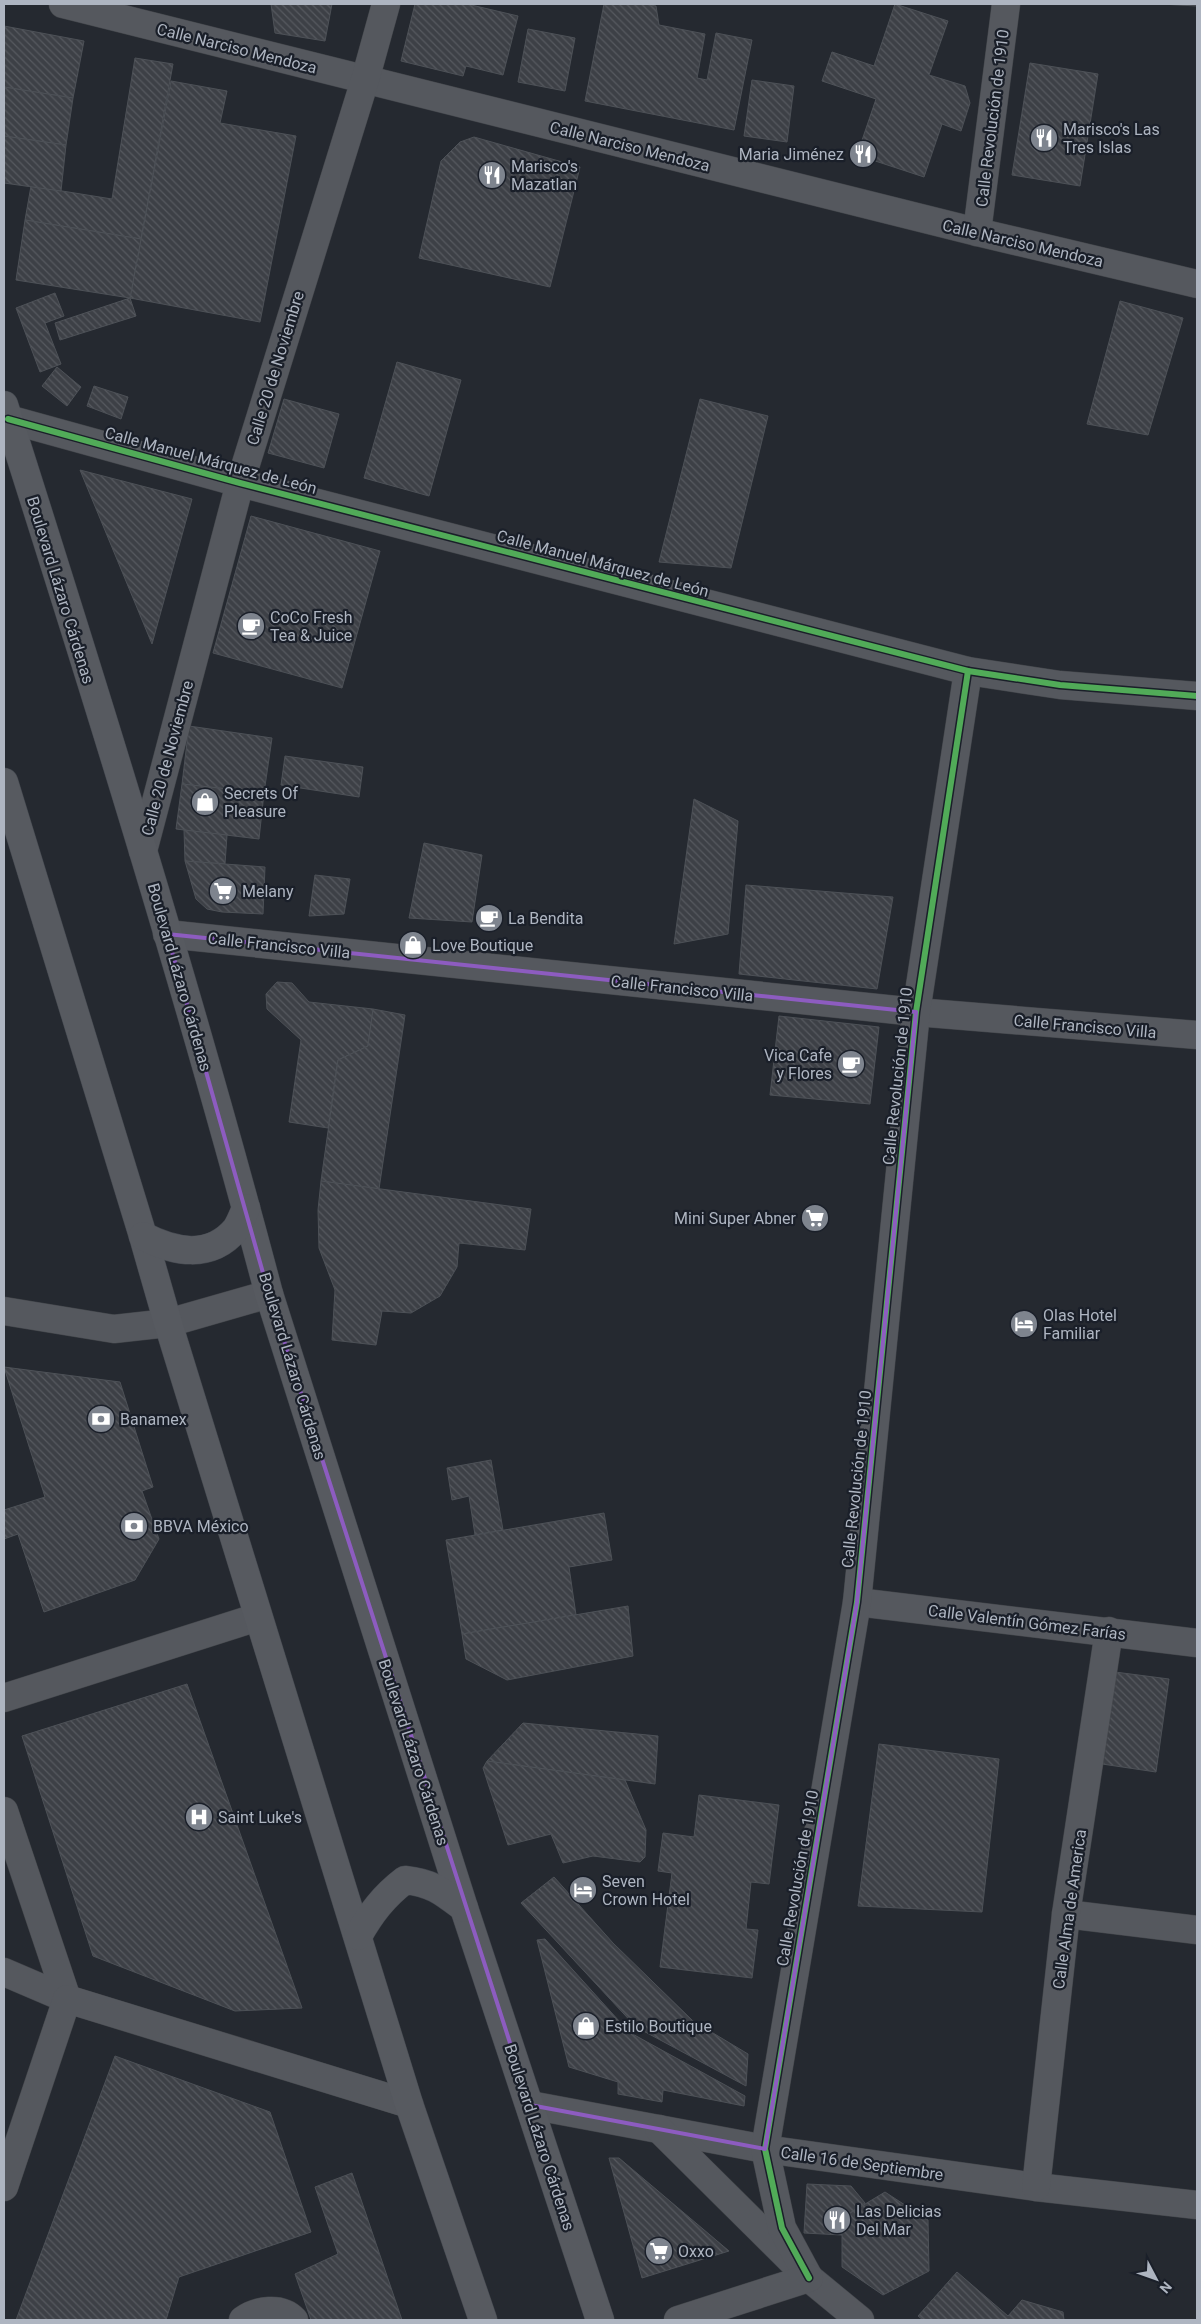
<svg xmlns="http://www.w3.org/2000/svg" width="1201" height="2324" font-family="Roboto,sans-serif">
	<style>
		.building { fill: url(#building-back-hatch); stroke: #4d5157 }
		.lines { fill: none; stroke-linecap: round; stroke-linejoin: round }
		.minor-casing { stroke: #414449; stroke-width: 29 }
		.major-casing { stroke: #42464d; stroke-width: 29 }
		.minor { stroke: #55585e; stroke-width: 28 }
		.major { stroke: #575a60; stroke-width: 28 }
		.cycleway-casing { stroke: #1a1f29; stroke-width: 9 }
		.cycleway { stroke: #51ab58; stroke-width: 6 }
		.marked { fill: none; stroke: #8d5cc0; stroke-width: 4; stroke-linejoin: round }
		.labels { text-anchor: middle; stroke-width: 4.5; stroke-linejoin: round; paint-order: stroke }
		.street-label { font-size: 16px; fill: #aeb5c1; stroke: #1a1f29 }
		.poi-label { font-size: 16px; fill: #aeb5c1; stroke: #1a1f29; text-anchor: start }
	</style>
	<defs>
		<pattern id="building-back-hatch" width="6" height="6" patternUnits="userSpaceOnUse" patternTransform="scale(1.25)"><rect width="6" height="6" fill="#3d4046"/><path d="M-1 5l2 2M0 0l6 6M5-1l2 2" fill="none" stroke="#56595f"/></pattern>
	</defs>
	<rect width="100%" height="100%" fill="#252930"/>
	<g class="building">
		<path d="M271,4H332L325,41L275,33Z"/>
		<path d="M415,4H467L518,16L503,75L466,66L463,76L401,61Z"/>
		<path d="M604,4H644L656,6L659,25L705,34L697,78L707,80L716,33L752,40L734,130L585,101Z"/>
		<path d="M895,4L948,21L929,75L965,86L970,103L961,131L942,124L924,177L857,155L876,99L822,81L832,52L874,66Z"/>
		<path d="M1160,4H1197V6Z"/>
		<path d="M4,26L84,41L73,98L4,87Z"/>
		<path d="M528,29L575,38L565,91L518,82Z"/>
		<path d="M135,58L173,64L141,239L25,220L31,186L112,199Z"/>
		<path d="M1030,63L1098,74L1080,186L1012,175Z"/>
		<path d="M752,80L794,86L787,142L744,136Z"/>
		<path d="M171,81L227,91L220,123L296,136L260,322L130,298Z"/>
		<path d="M4,87L73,98L66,145L4,136Z"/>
		<path d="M4,136L66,145L61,191L4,183Z"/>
		<path d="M474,137L580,167L550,287L419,258L441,161L460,142Z"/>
		<path d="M25,220L141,239L130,298L16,280Z"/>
		<path d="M55,293L64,316L45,323L61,364L40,372L16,308Z"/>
		<path d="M130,298L136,316L60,340L55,323Z"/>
		<path d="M1120,301L1183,318L1148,435L1087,424Z"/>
		<path d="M397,362L461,380L429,496L364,478Z"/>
		<path d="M57,367L81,387L67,406L42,386Z"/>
		<path d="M94,386L128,397L121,419L87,406Z"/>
		<path d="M284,399L339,414L324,468L268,453Z"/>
		<path d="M700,399L768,416L731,568L659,562Z"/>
		<path d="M80,470L192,499L152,644Z"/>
		<path d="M251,516L380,551L342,688L213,653Z"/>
		<path d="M189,726L272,738L264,793L182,784Z"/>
		<path d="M285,756L363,767L359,797L281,785Z"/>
		<path d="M182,784L264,793L259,839L176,829Z"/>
		<path d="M694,799L738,821L728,934L674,944Z"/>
		<path d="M184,830L227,835L225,864L185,861Z"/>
		<path d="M424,843L482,855L472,922L409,918Z"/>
		<path d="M185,861L265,867L263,914L222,912L207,909L196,899Z"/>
		<path d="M315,875L350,879L344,914L309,916Z"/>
		<path d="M746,885L893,897L877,989L739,974Z"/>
		<path d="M277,982L292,983L309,1002L373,1009L368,1046L338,1060L328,1128L289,1122L301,1040L267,1009L266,994Z"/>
		<path d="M373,1009L405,1015L379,1189L321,1181L338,1060L368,1046Z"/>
		<path d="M779,1016L879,1027L870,1104L770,1095Z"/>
		<path d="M321,1181L531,1209L525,1250L459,1243L457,1267L440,1296L411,1313L382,1311L376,1345L332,1340L335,1290L319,1248L318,1210Z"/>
		<path d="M4,1367L120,1382L153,1487L142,1491L159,1539L135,1580L44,1612L18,1534L4,1539V1510L45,1497Z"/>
		<path d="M491,1460L503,1530L475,1535L469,1496L452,1500L447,1468Z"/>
		<path d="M604,1513L612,1560L569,1567L576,1615L462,1634L446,1540Z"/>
		<path d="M628,1606L633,1656L507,1680L466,1659L462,1634Z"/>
		<path d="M1115,1672L1169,1679L1156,1772L1102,1764Z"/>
		<path d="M187,1684L302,2008L235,2011L93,1956L22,1736Z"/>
		<path d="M523,1723L658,1736L655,1784L487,1761Z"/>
		<path d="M879,1744L999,1759L982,1912L858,1906Z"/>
		<path d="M487,1761L625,1780L646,1830L645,1857L640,1862L593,1856L563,1863L551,1834L508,1845L483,1768Z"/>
		<path d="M699,1795L779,1805L769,1884L751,1882L746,1929L758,1930L752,1978L660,1967L672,1873L658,1871L663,1833L694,1837Z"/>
		<path d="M554,1877L613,1943L693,2021L748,2054L746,2086L636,2027L521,1903Z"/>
		<path d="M545,1939L629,2032L745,2096L744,2106L663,2090L662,2102L618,2094V2082L569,2067L537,1940Z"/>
		<path d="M115,2056L270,2112L311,2232L179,2277L166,2320H16Z"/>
		<path d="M609,2158H619L729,2251L642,2278Z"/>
		<path d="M352,2173L402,2320H311L295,2274L338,2254L315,2187Z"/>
		<path d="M807,2184L851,2186L865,2203L842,2218V2235L804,2233Z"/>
		<path d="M885,2192L928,2220L929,2271L883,2295L842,2267V2218Z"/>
		<path d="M957,2272L1008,2316L1022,2300L1063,2312L1064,2320H923L918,2316Z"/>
	</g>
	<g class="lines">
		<defs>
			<g id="minor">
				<path d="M63,4L977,232L1197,284"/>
				<path d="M977,232L1006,4"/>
				<path d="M8,419L240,483L968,671L1060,685L1197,696"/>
				<path d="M143,851L240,483L365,80L386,4"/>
				<path d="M167,934L916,1012L1197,1035"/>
				<path d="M4,1311L114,1329L168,1323L269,1294"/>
				<path d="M857,1602L1197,1643"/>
				<path d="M4,1698L258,1617"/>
				<path d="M4,1811L67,1999L4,1972"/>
				<path d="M1066,1914L1197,1930"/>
				<path d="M530,2105L765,2149L1036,2187L1197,2205"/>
				<path d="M659,2129L809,2278L860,2320"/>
				<path d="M4,2187L67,1999L409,2104"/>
				<path d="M1036,2187L1066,1914L1109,1631"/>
				<path d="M809,2278L782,2228L765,2149L857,1602L916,1012L968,671"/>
				<path d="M243,2320C257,2310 281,2306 294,2320"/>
				<path d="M678,2320L809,2278"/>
			</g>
			<g id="major">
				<path d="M4,405C98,700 190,995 269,1294L464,1908L600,2320"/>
				<path d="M4,782L143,1236L168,1323L409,2104L483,2320"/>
				<path d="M143,1236C174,1252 210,1260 236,1229C240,1223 243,1215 246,1208"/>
				<path d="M358,1936C371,1913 384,1896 405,1880C433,1883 443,1892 464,1908"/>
			</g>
		</defs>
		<use href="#minor" class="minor-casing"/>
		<use href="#major" class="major-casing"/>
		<use href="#minor" class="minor"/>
		<use href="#major" class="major"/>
		<defs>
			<g id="cycleway">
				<path d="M8,419L240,483L968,671L1060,685L1197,696"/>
				<path d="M809,2278L782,2228L765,2149L857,1602L916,1012L968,671"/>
			</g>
		</defs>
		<use href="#cycleway" class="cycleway-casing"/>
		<use href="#cycleway" class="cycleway"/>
	</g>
	<path class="marked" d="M167,934L916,1012L857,1602L765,2149L530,2105L269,1294Z"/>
	<defs>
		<symbol id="restaurant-disc" viewBox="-11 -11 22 22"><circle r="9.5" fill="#7e848e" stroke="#1a1f29"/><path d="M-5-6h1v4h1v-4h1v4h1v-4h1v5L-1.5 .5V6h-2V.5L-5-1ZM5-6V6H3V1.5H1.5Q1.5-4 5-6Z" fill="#fff"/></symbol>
		<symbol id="cafe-disc" viewBox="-11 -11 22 22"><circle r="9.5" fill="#7e848e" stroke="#1a1f29"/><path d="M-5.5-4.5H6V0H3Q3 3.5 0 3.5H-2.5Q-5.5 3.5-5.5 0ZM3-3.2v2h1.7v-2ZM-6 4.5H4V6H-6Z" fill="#fff"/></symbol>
		<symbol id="shop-disc" viewBox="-11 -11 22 22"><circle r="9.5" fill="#7e848e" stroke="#1a1f29"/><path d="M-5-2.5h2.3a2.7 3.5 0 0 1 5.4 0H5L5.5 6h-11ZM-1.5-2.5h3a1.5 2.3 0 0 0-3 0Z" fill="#fff"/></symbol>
		<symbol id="supermarket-disc" viewBox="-11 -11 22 22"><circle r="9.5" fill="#7e848e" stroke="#1a1f29"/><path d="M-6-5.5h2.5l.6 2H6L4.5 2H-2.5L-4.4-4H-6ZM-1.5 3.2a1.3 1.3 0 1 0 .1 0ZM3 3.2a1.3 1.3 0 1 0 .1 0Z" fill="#fff"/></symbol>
		<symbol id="hotel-disc" viewBox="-11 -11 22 22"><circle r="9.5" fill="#7e848e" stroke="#1a1f29"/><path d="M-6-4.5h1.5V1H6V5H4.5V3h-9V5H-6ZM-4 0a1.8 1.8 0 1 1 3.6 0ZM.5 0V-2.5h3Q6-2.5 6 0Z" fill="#fff"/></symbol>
		<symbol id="bank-disc" viewBox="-11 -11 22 22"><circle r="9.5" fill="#7e848e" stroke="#1a1f29"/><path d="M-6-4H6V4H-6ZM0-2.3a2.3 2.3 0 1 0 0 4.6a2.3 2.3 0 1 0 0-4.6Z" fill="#fff"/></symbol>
		<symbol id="hospital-disc" viewBox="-11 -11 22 22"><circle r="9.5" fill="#7e848e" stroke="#1a1f29"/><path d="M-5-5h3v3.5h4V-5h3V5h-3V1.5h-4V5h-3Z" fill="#fff"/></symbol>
	</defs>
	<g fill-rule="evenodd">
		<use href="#restaurant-disc" x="1028" y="122" width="32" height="32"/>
		<use href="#restaurant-disc" x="847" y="138" width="32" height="32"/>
		<use href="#restaurant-disc" x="476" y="159" width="32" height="32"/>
		<use href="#cafe-disc" x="235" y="610" width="32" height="32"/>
		<use href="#shop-disc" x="189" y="786" width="32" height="32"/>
		<use href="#supermarket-disc" x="207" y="875" width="32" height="32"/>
		<use href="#cafe-disc" x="473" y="902" width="32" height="32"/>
		<use href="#shop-disc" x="397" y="929" width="32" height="32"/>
		<use href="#cafe-disc" x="835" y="1048" width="32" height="32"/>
		<use href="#supermarket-disc" x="799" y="1202" width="32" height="32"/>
		<use href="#hotel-disc" x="1008" y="1308" width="32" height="32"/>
		<use href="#bank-disc" x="85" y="1403" width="32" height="32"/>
		<use href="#bank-disc" x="118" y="1510" width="32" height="32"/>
		<use href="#hospital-disc" x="183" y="1801" width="32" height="32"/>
		<use href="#hotel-disc" x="567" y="1874" width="32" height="32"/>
		<use href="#shop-disc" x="570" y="2010" width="32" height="32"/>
		<use href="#restaurant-disc" x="821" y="2204" width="32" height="32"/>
		<use href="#supermarket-disc" x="643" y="2235" width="32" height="32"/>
	</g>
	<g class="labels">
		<g class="street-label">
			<text transform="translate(237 48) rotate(14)" y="6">Calle Narciso Mendoza</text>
			<text transform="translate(992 118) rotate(-83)" y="6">Calle Revolución de 1910</text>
			<text transform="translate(630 146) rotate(14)" y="6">Calle Narciso Mendoza</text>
			<text transform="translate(1023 243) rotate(13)" y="6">Calle Narciso Mendoza</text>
			<text transform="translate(275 368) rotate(-73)" y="6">Calle 20 de Noviembre</text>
			<text transform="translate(211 460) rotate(15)" y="6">Calle Manuel Márquez de León</text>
			<text transform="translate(603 563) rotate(15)" y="6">Calle Manuel Márquez de León</text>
			<text transform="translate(61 590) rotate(73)" y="6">Boulevard Lázaro Cárdenas</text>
			<text transform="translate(167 758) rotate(-75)" y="6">Calle 20 de Noviembre</text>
			<text transform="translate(279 945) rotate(6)" y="6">Calle Francisco Villa</text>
			<text transform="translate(180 977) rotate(74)" y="6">Boulevard Lázaro Cárdenas</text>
			<text transform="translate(682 988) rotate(6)" y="6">Calle Francisco Villa</text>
			<text transform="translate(1085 1026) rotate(5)" y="6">Calle Francisco Villa</text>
			<text transform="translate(897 1076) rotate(-84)" y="6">Calle Revolución de 1910</text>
			<text transform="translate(293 1366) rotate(73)" y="6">Boulevard Lázaro Cárdenas</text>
			<text transform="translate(856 1479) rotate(-84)" y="6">Calle Revolución de 1910</text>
			<text transform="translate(1027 1622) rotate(7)" y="6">Calle Valentín Gómez Farías</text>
			<text transform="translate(414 1752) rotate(72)" y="6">Boulevard Lázaro Cárdenas</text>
			<text transform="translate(797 1878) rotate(-80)" y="6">Calle Revolución de 1910</text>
			<text transform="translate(1069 1909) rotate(-82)" y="6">Calle Alma de America</text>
			<text transform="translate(540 2137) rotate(72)" y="6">Boulevard Lázaro Cárdenas</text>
			<text transform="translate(862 2163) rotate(8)" y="6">Calle 16 de Septiembre</text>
		</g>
		<g class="poi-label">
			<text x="1063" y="135">Marisco's Las<tspan x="1063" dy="18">Tres Islas</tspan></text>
			<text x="844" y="160" text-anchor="end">Maria Jiménez</text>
			<text x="511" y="172">Marisco's<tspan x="511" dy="18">Mazatlan</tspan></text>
			<text x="270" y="623">CoCo Fresh<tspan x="270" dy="18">Tea &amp; Juice</tspan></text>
			<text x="224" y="799">Secrets Of<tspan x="224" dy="18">Pleasure</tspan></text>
			<text x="242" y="897">Melany</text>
			<text x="508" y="924">La Bendita</text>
			<text x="432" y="951">Love Boutique</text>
			<text x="832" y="1061" text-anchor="end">Vica Cafe<tspan x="832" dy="18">y Flores</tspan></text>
			<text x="796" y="1224" text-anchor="end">Mini Super Abner</text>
			<text x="1043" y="1321">Olas Hotel<tspan x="1043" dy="18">Familiar</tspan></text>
			<text x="120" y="1425">Banamex</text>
			<text x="153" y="1532">BBVA México</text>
			<text x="218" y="1823">Saint Luke's</text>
			<text x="602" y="1887">Seven<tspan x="602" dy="18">Crown Hotel</tspan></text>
			<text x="605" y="2032">Estilo Boutique</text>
			<text x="856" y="2217">Las Delicias<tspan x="856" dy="18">Del Mar</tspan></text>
			<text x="678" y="2257">Oxxo</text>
		</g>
	</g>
	<rect width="1201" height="2324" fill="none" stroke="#aeb5c1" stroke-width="10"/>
	<g transform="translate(1156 2279) rotate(131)" stroke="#1a1f29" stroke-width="4" paint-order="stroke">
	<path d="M0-4L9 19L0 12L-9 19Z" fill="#aeb5c1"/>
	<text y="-8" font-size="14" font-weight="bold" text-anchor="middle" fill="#aeb5c1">N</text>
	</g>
</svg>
